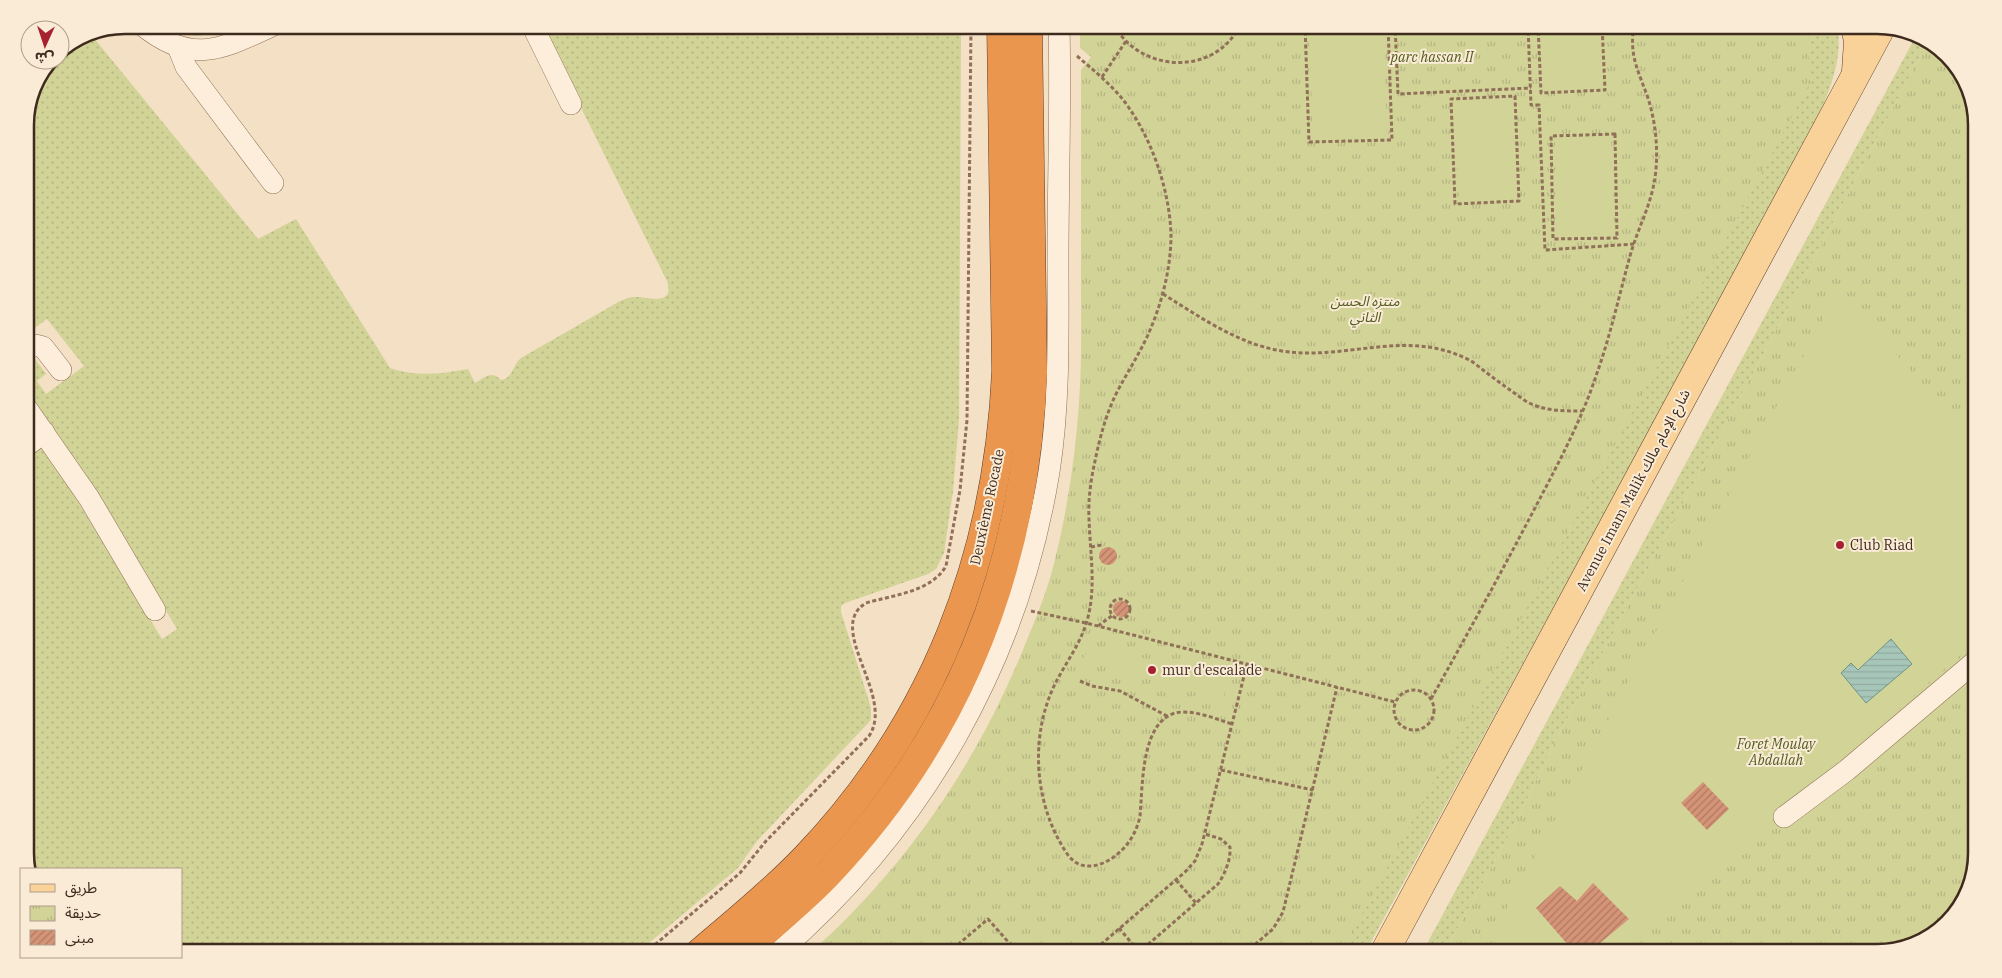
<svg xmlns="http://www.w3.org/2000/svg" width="2002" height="978" font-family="'IBM Plex Serif','Noto Sans Arabic',serif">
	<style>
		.grass { fill: url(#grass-dots) }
		.park { fill: url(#park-tufts) }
		.pitch { fill: #d2d397 }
		.water { fill: url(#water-rules); stroke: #6c9587 }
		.building { fill: url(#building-hatch) }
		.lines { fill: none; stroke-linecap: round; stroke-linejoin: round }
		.minor-casing { stroke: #907058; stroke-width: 22 }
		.major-casing { stroke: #5e3f2d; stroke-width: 29 }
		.highway-casing { stroke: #5e3f2d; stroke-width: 29 }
		.path { stroke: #907058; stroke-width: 3; stroke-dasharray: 4 2.5; stroke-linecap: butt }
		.minor { stroke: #fceeda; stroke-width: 21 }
		.major { stroke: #f9d29a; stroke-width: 28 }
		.highway { stroke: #ea964e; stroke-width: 28 }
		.poi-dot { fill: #a62230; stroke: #f9ebd5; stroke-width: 2 }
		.labels { text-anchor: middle; stroke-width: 4; stroke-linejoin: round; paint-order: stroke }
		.park-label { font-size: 14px; font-style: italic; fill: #545d22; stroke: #f9ebd5 }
		.street-label { font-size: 14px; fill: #3f2a1e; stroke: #f9ebd5 }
		.poi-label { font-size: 14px; fill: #3f2a1e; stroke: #f9ebd5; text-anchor: start }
		.rim { fill: none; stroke: #3f2a1e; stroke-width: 2.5 }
	</style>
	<defs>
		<pattern id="grass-dots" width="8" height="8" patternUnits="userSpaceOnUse" patternTransform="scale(1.25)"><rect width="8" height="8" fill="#d2d397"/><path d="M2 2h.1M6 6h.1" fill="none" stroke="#b5b582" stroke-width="1.8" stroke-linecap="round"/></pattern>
		<pattern id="park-tufts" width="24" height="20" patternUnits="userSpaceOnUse" patternTransform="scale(1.25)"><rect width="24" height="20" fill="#d2d397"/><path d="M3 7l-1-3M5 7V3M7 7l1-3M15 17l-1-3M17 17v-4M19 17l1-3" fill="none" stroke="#b5b582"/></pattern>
		<pattern id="water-rules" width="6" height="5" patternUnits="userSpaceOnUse" patternTransform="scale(1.25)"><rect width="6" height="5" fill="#a7c6ba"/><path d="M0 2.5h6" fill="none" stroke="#91aa9f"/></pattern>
		<pattern id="building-hatch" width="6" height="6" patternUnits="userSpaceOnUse" patternTransform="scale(1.25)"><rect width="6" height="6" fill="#d59477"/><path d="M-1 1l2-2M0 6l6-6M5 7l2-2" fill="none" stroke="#ae7961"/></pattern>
	</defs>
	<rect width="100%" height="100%" fill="#f3e0c5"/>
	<g class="grass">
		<path d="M174,25H231C212,33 190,45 174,25Z"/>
		<path d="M540,25H961L959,420L953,491L944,553L936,569L928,574L845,603L841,606V612L871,708V720L757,841L738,868L637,953H181V869H28L25,860V458L43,444L162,639L177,629L114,524L25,391V362L33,356L46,374L37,381L46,394L84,366L47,319L25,335V119L35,81L50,60H60V50L89,32L258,239L296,219L390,368C417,377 440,374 468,369L475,383C485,377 492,370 501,380C514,377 512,366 521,358L620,301C625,299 630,297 636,297C649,297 675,307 667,281Z"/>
		<path d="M1643,25H1837C1845,65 1823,104 1808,140L1365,953H1292Z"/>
		<path d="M1917,34L1921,35L1928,41L1794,297L1558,736L1512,830L1444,953H1422Z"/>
	</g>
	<g class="park">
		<path d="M1080,25H1808L1810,83L1341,953H810C904,870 977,764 1024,647C1034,623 1044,599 1051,575C1066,519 1075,461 1079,403C1082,363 1081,323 1081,283C1081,212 1081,141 1081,70L1091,57L1080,48Z"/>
		<path d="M1928,41L1960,69L1977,119V853L1967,897L1932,936L1877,953H1444L1512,830L1558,736L1794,297Z"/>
	</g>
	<g class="pitch">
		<path d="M1309,25H1383L1387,136L1313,138Z"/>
		<path d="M1542,25H1599L1601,86L1544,88Z"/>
		<path d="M1510,100L1515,197L1459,199L1455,103Z"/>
		<path d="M1611,137L1614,233L1558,235L1555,139Z"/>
		<path d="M1840,288L1977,449V641L1615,953H1518L1493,935Z"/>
		<path d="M1094,646L1228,679L1223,700L1081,660Z"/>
	</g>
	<path class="water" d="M1891,639L1912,664L1866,703L1841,673L1851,663L1858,670Z"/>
	<g class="building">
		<circle cx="1108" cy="556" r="9"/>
		<circle cx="1121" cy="609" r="8"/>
		<path d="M1703,782L1729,809L1707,830L1681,803Z"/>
		<path d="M1593,883L1629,919L1588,953H1575L1536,908L1560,886L1577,901Z"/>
	</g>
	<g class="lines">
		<defs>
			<g id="minor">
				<path d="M142,25C192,66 222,49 274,25"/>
				<path d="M532,25L571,104"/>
				<path d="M178,47L186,67L273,183"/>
				<path d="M25,350L35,345L43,347L61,370"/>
				<path d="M25,406L89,498L155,610"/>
				<path d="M25,447L44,432"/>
				<path d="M1784,817L1847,770L1977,660"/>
				<path d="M778,953C923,827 1018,662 1049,472C1060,402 1058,330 1058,259C1058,181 1061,103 1059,25"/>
			</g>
			<g id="major">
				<path d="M1855,25L1858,42L1856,71"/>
				<path d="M1384,953L1882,26"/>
			</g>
			<g id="highway">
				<path d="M699,953C735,922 773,892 806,857C934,723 998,556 1006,371L1001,25"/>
				<path d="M740,953C769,928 800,903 827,875C961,734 1026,564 1033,372L1028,25"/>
			</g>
		</defs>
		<use href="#minor" class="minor-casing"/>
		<use href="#major" class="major-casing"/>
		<use href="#highway" class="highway-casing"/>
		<g class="path">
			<path d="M1114,25C1140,73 1215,77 1240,25"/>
			<path d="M1305,25L1309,142L1392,140L1388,25"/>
			<path d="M1395,25L1398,94L1531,88"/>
			<path d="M1528,25L1531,105H1539L1545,250L1634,244"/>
			<path d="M1538,25L1541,93L1605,90L1602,25"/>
			<path d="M1077,56C1092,69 1107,81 1120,96C1150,132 1171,191 1171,239C1170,273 1161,306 1147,337C1138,356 1127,373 1117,392C1106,414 1100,437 1095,461C1091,479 1088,499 1089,518C1090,553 1097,591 1086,624C1079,646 1065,664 1055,684C1029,737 1034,806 1068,855C1085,878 1115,861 1128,843C1134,835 1138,826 1140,816C1143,786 1140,713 1183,712C1200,712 1216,719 1232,724"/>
			<path d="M1102,77L1126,41"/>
			<path d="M1515,96L1519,201L1455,204L1451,99Z"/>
			<path d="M1615,134L1617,238L1553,239L1551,136Z"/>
			<path d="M1163,294C1200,317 1238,344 1282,351C1345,361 1404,329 1465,358C1473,361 1480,368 1487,373C1500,383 1513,392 1527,402C1545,411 1562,411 1582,411"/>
			<path d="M1091,547L1102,545"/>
			<circle cx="1120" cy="609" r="10"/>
			<path d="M1031,611L1086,623L1395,702"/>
			<path d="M1098,626L1113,615"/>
			<path d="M1080,681L1092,686L1120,691L1167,716"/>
			<circle cx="1414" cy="710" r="20"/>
			<path d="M1431,699C1467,635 1502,571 1536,506C1558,464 1581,421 1596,376C1610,337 1619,296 1630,256C1639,224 1653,203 1656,169C1658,145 1655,120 1648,98C1638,70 1629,56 1634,25"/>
			<path d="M1221,770L1313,790"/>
			<path d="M1176,880L1196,903"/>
			<path d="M1119,928L1139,952"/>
			<path d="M645,953L740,873L766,841L869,736C896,696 824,628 866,603C893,595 931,592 946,566L960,490L967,420L971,25"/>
			<path d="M948,953L988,919L1018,953"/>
			<path d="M1091,953L1185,872L1195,861L1202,844L1247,664"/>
			<path d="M1138,953L1218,884C1225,874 1231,859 1230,847L1221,839L1205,834"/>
			<path d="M1245,953L1273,929L1283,912L1337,687"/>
		</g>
		<use href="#minor" class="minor"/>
		<use href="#major" class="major"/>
		<use href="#highway" class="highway"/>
	</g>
	<g class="poi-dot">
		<circle cx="1840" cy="545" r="5"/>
		<circle cx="1152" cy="670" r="5"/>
	</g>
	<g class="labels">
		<g class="park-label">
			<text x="1432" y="62">parc hassan II</text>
			<text x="1365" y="306">منتزه الحسن<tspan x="1365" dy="16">الثاني</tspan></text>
			<text x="1776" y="749">Foret Moulay<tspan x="1776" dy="16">Abdallah</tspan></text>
		</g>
		<g class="street-label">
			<text transform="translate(1633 490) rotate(-62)" y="5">Avenue Imam Malik شارع الإمام مالك</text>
			<text transform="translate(987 507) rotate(-78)" y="5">Deuxième Rocade</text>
		</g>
		<g class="poi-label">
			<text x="1850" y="550">Club Riad</text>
			<text x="1162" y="675">mur d'escalade</text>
		</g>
	</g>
	<path d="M0 0H2002V978H0ZM125 34H1877A91 91 0 0 1 1968 125V853A91 91 0 0 1 1877 944H125A91 91 0 0 1 34 853V125A91 91 0 0 1 125 34Z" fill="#f9ebd5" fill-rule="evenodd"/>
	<path class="rim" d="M125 34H1877A91 91 0 0 1 1968 125V853A91 91 0 0 1 1877 944H125A91 91 0 0 1 34 853V125A91 91 0 0 1 125 34Z"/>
	<rect x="20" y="868" width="162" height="90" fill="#f9ebd5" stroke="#af9e8c"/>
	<rect x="30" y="884" width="25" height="8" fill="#f9d29a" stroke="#af9e8c"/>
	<text x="65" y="893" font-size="15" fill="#3f2a1e">طريق</text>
	<rect x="30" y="906" width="25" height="15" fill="url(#park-tufts)" stroke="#af9e8c"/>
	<text x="65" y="918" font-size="15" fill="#3f2a1e">حديقة</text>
	<rect x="30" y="930" width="25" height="15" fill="url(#building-hatch)" stroke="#af9e8c"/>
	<text x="65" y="943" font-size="15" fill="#3f2a1e">مبنى</text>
	<g transform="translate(45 45) rotate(183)"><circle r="24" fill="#f9ebd5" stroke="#af9e8c"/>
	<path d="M0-4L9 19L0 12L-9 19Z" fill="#a62230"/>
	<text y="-8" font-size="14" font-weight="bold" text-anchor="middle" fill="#3f2a1e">ش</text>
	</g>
</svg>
